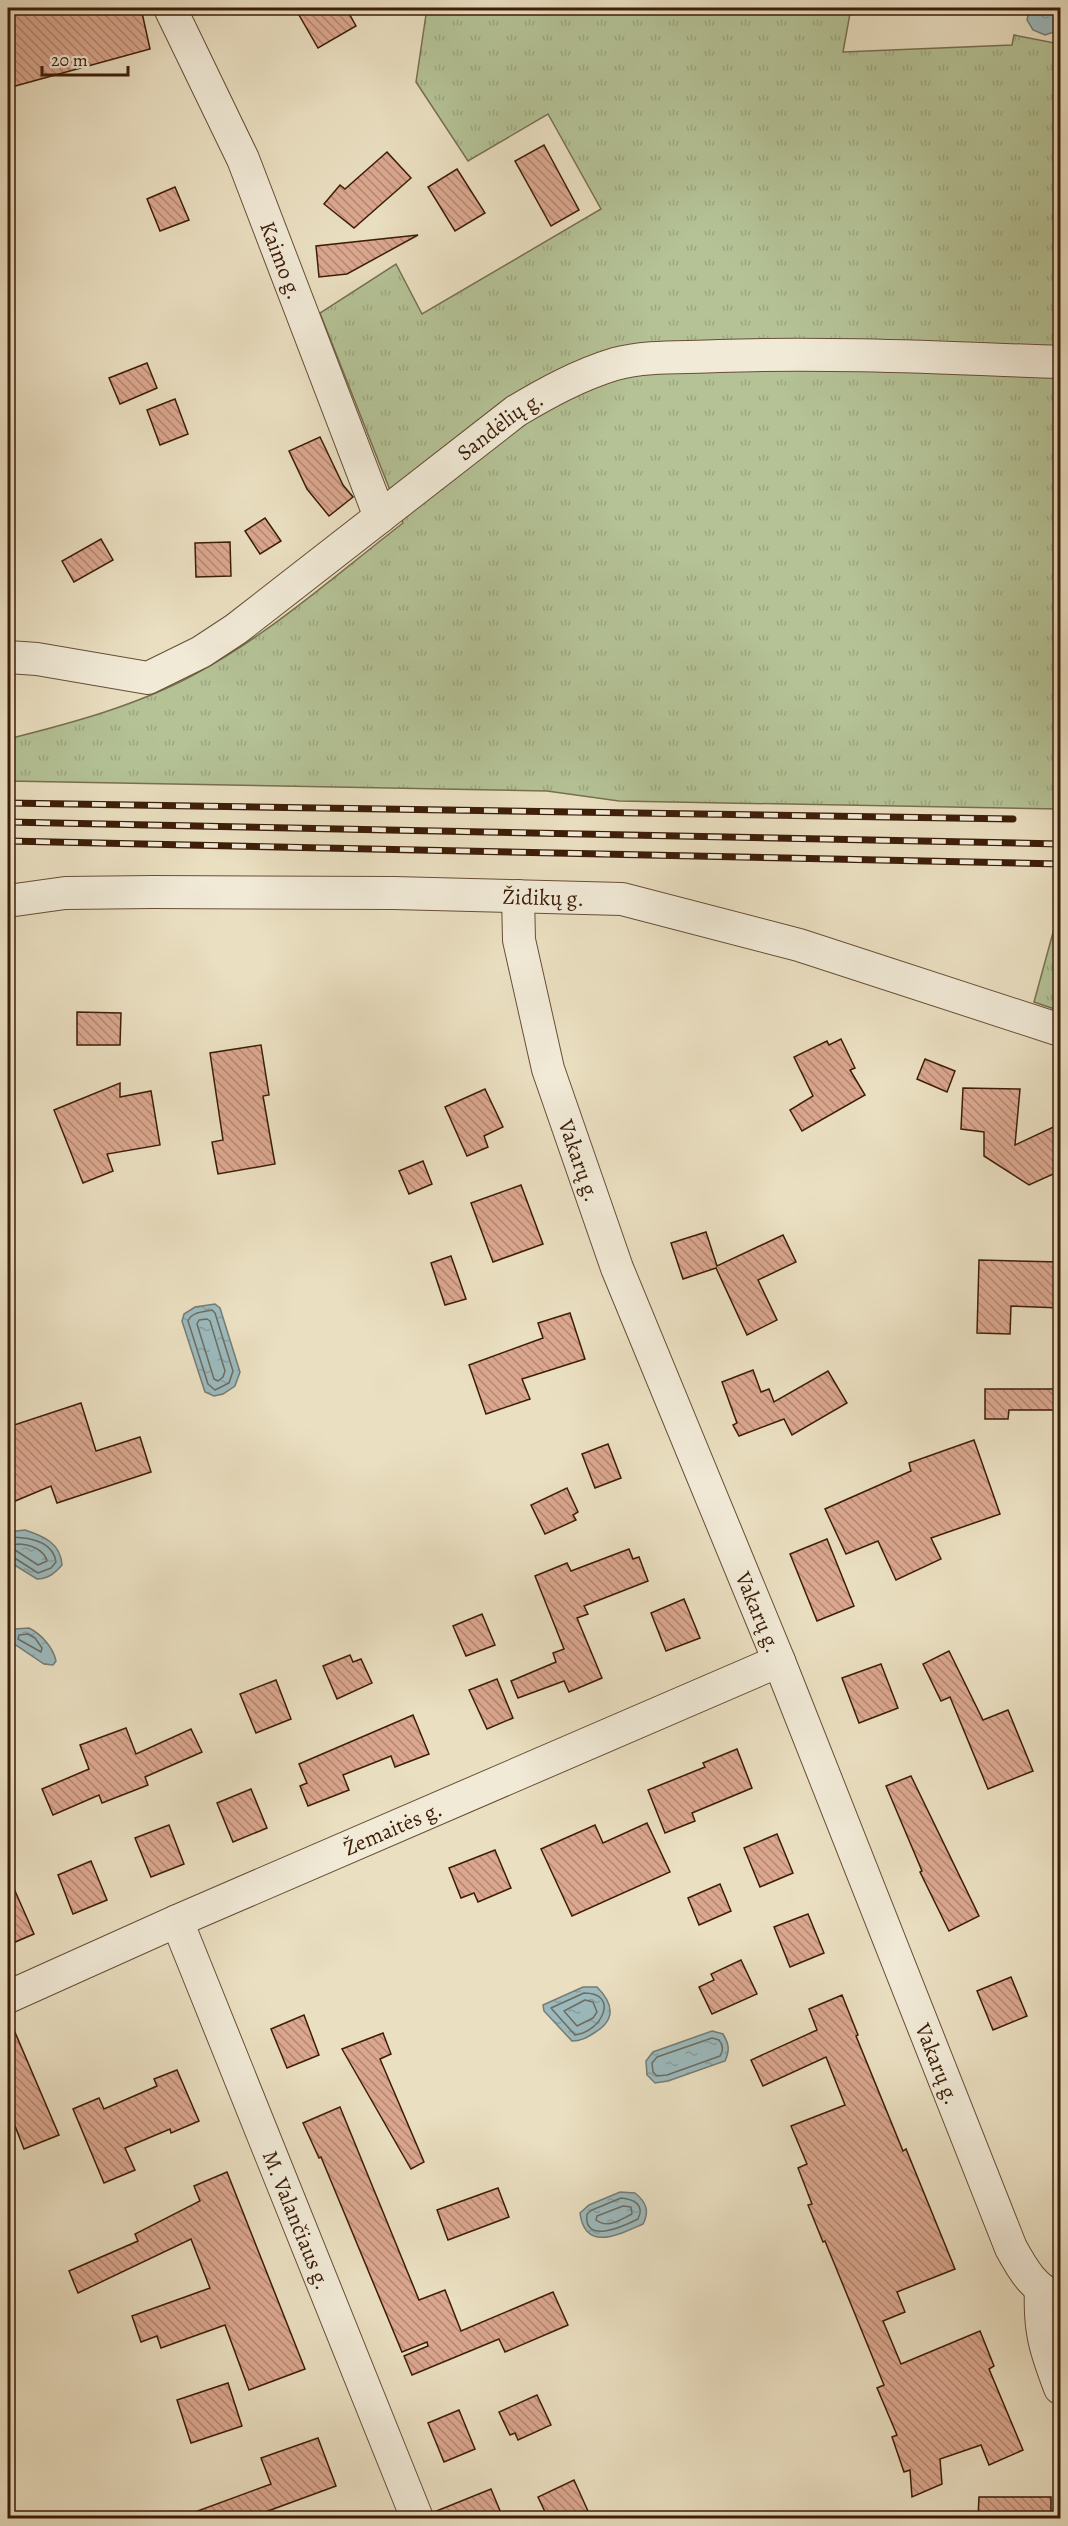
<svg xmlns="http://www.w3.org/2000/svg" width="1068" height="2526" font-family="Alegreya,serif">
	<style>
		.grass { fill: url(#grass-tufts); stroke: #78704f; stroke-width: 1.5 }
		.water { fill: url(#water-ripples); stroke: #767b75; stroke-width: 1.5 }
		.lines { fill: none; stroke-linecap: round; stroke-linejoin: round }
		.shore { stroke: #6c6c62; stroke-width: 1.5 }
		.building { fill: url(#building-back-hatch); stroke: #3d1d08; stroke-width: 1.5 }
		.minor-casing { stroke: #684e36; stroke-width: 34 }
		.minor { stroke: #f1ead7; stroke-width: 32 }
		.rail-casing { stroke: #3d1d08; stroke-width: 7 }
		.rail { stroke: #f1ead7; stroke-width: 4.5; stroke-dasharray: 14; stroke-linecap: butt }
		.labels { text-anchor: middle; stroke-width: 4.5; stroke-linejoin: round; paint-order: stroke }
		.street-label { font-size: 22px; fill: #3d1d08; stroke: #f1ead7 }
	</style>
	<defs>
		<pattern id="grass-tufts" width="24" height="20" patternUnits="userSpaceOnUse" patternTransform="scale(1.5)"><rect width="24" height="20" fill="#b4c296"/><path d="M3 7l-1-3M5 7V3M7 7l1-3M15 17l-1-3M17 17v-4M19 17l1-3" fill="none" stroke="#9ca680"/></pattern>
		<pattern id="water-ripples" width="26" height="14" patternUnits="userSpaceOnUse" patternTransform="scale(1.5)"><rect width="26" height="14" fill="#9cbabd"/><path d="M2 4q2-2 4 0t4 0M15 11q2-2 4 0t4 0" fill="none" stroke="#879fa1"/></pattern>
		<pattern id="building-back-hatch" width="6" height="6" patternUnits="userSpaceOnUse" patternTransform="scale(1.5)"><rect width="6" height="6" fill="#dba78f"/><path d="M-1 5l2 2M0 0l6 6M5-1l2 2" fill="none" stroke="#b38773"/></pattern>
	</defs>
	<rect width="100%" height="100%" fill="#eadfc1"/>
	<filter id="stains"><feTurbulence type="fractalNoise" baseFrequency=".00333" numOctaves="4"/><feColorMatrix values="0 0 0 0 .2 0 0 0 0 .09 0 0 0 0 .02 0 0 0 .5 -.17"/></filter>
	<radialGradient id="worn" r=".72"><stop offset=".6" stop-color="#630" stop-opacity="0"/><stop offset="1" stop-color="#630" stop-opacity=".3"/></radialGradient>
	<g class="grass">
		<path d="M427,8H851L843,52L1012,45L1014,35L1060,44V809L619,801L547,791L8,781V739C72,723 139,705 197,673C271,633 337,574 403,523L320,313L396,264L422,314L601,209L548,114L468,161L416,82Z"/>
		<path d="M1060,907V1011L1034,1002Z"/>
	</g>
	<g class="water">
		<path d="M1030,8H1060V30L1045,35L1033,30L1027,20Z"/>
		<path d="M215,1304L220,1308L240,1372L235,1386L223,1394L214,1396L205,1392L203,1386L182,1321L184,1314L195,1307Z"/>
		<path d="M25,1530C43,1536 61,1543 62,1565C55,1573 48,1579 37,1579L8,1561V1532Z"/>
		<path d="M29,1628C41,1634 53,1647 56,1661L53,1665L44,1664L10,1641V1633L15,1629Z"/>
		<path d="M583,1987H597C614,2004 616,2020 594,2033C586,2038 581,2041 572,2041L544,2011L543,2005Z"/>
		<path d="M712,2031L723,2034C729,2044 730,2050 725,2061L668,2081L655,2083L647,2075L646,2061L653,2052Z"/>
		<path d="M620,2192L635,2193C646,2202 650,2211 643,2224C620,2234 585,2253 580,2213L589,2205Z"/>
	</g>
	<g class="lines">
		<g class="shore">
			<path d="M212,1310L215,1313L233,1371L229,1383L215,1390L208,1384L188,1321C191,1312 204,1312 212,1310Z"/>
			<path d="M207,1319L210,1321L225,1371L223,1377L218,1381L214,1379L197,1324L199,1320Z"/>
			<path d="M8,1537C25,1537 53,1539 56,1562L51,1568L38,1573L13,1557L8,1556"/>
			<path d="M17,1544C29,1544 44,1549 47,1561L38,1565L15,1550L14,1546Z"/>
			<path d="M28,1634L35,1638L42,1648L41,1652L18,1639L19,1635Z"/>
			<path d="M584,1993C620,1993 602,2032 575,2035L551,2008Z"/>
			<path d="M585,2000L593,2002L597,2012L593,2018L577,2026L564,2011Z"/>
			<path d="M712,2038L719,2040C723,2045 724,2050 720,2056L667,2075L657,2076L653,2072L652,2063L657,2057Z"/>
			<path d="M621,2198C634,2199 645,2205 638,2219C626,2225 583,2246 587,2214L592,2210Z"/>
			<path d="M623,2206L631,2207L632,2214C620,2220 608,2229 596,2220L597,2216Z"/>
		</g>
	</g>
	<g class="building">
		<path d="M8,8H141L150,49L8,88Z"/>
		<path d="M295,8H346L356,26L318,48Z"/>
		<path d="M544,145L579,210L551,226L515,161Z"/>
		<path d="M387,152L411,178L354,228L324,204L340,185L345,189Z"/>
		<path d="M457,169L485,213L455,231L428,187Z"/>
		<path d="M175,187L189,220L160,231L147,199Z"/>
		<path d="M418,235L347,274L319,277L316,246Z"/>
		<path d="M147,363L157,388L120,404L109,378Z"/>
		<path d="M175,399L188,434L160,445L147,410Z"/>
		<path d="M320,437L343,485L353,497L329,516L307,489L289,451Z"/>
		<path d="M265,518L281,541L260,554L245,531Z"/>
		<path d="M101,539L113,560L74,582L62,561Z"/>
		<path d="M230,542L231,576L196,577L195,543Z"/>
		<path d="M77,1012L121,1013L120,1045H77Z"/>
		<path d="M841,1039L855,1068L850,1070L865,1095L802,1131L790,1110L813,1096L794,1057L827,1041L829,1045Z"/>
		<path d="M261,1045L269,1095L263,1096L275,1164L218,1174L212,1142L223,1140L210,1053Z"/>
		<path d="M925,1059L955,1071L947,1092L917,1079Z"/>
		<path d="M120,1083V1097L151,1091L160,1145L107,1154L113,1171L83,1183L54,1110Z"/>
		<path d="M963,1088L1020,1089L1015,1145L1060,1124V1171L1029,1185L984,1156V1132L961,1129Z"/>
		<path d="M485,1089L503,1127L484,1136L488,1147L467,1156L445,1107Z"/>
		<path d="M423,1161L432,1184L409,1194L399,1171Z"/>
		<path d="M521,1185L543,1244L493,1262L471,1203Z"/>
		<path d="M706,1232L717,1266L783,1235L796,1262L758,1280L777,1320L747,1335L716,1268L683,1279L671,1243Z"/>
		<path d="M451,1256L466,1299L445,1305L431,1263Z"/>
		<path d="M979,1260L1060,1262V1308L1011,1306L1010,1334L977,1333Z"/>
		<path d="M570,1313L585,1359L522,1379L530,1399L486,1414L469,1365L543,1338L538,1323Z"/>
		<path d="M753,1370L761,1392L769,1389L774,1402L828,1371L847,1403L792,1435L784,1419L739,1436L733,1425L737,1423L722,1382Z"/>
		<path d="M985,1389H1060V1410H1009L1008,1419H985Z"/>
		<path d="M81,1403L96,1451L140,1437L151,1472L57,1503L51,1486L8,1504V1427Z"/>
		<path d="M974,1440L1000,1514L931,1538L941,1559L896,1580L878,1541L846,1554L825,1509L911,1471L909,1463Z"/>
		<path d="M608,1444L621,1478L595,1488L582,1454Z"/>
		<path d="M567,1488L578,1512L573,1515L576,1520L545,1534L531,1505Z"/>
		<path d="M827,1539L854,1606L817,1621L790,1554Z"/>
		<path d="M629,1549L633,1559L639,1557L648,1581L584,1606L588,1614L577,1618L602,1678L569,1692L564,1681L518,1698L511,1681L556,1662L553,1653L564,1649L535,1576L567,1563L571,1571Z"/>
		<path d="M684,1599L700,1638L666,1651L651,1613Z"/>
		<path d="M482,1614L495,1645L466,1656L453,1626Z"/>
		<path d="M949,1651L983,1720L1008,1710L1033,1771L988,1789L950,1697L941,1701L923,1664Z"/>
		<path d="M350,1655L353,1662L361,1659L372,1683L337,1699L323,1666Z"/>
		<path d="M881,1664L898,1708L859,1723L842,1678Z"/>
		<path d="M497,1679L513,1718L487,1729L469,1690Z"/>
		<path d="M276,1680L291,1719L256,1733L240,1694Z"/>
		<path d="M413,1715L429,1754L395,1767L391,1756L343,1775L349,1790L308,1806L300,1786L307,1783L299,1764Z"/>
		<path d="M126,1728L136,1754L191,1729L202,1752L145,1777L148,1785L102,1803L99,1795L53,1815L42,1789L89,1769L80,1745Z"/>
		<path d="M737,1749L752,1788L692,1813L695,1821L665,1833L648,1790L705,1767L703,1763Z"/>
		<path d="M911,1776L979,1916L949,1931L920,1872L922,1871L886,1786Z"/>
		<path d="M251,1789L267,1828L233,1842L217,1803Z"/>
		<path d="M647,1823L670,1872L572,1916L541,1849L595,1825L603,1843Z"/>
		<path d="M169,1825L184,1864L151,1877L135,1838Z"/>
		<path d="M777,1834L793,1873L760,1887L744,1848Z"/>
		<path d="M495,1850L511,1888L478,1902L474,1893L461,1898L449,1868Z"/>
		<path d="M91,1861L107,1900L73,1914L58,1875Z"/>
		<path d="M8,1875L34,1934L8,1945Z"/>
		<path d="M720,1884L731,1911L699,1925L688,1898Z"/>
		<path d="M808,1914L824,1953L790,1967L774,1927Z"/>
		<path d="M741,1960L757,1994L712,2014L699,1987L714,1980L711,1974Z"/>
		<path d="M1011,1977L1027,2016L993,2030L977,1991Z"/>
		<path d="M842,1995L858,2035L856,2036L903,2151L906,2149L955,2269L897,2292L905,2312L883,2321L901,2364L980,2331L994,2366L989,2369L1023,2450L989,2465L981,2445L940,2459L942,2484L912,2497L910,2470L904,2472L892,2437L897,2435L877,2388L884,2385L825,2241L823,2242L808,2205L812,2204L798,2168L807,2164L791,2126L845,2105L826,2057L763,2086L751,2060L817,2030L809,2009Z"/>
		<path d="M304,2015L319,2055L287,2068L271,2029Z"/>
		<path d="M8,2016L59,2135L24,2149L8,2108Z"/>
		<path d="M383,2033L391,2054L380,2059L424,2162L411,2169L342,2049Z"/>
		<path d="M177,2070L199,2121L171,2133L170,2129L125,2148L135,2170L104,2183L73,2109L99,2098L104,2109L157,2086L154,2079Z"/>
		<path d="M340,2107L419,2300L445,2290L461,2331L553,2292L568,2325L505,2352L499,2339L412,2375L404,2356L428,2346L427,2342L402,2352L321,2157L319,2158L303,2123Z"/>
		<path d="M227,2172L305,2369L249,2390L225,2325L161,2348L157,2336L141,2342L132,2316L210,2288L191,2239L78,2293L69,2271L138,2241L135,2234L200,2201L194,2186Z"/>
		<path d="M498,2188L509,2217L448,2240L437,2210Z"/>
		<path d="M228,2383L242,2426L191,2443L177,2400Z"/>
		<path d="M537,2395L551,2425L518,2440L515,2433L510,2435L499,2412Z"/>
		<path d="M459,2410L475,2449L444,2462L428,2423Z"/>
		<path d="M318,2438L336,2486L249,2518H184V2516L271,2484L261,2458Z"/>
		<path d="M574,2480L588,2511L572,2518H548L538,2497Z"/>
		<path d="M491,2489L503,2518H435L434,2512Z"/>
		<path d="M979,2497H1051V2518H978Z"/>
	</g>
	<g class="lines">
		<defs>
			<g id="minor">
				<path id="s1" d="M170,8L243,159L380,517"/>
				<path id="s2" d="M8,657L37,659L148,678L201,652L236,629L516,411C548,392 579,375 615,364C648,355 685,358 719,356C833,352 947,358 1060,362"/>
				<path id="s3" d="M518,896L519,940L548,1069L617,1268L779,1661L1011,2248C1023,2270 1035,2291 1060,2299"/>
				<path id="s4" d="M8,901L65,893L153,892L394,893L622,899L799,945L1060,1030"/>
				<path id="s5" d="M177,1921L417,2518"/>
				<path id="s6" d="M8,1997L177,1921L779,1661"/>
				<path d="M1041,2290C1039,2331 1046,2351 1060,2388"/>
			</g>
		</defs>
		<use href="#minor" class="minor-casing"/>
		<use href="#minor" class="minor"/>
		<defs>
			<g id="rail">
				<path d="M8,803L1013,819"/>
				<path d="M8,822L1060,844"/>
				<path d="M8,841L1060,864"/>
			</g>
		</defs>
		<use href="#rail" class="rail-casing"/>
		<use href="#rail" class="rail"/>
	</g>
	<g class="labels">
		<g class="street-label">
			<text dy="8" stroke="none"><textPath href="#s1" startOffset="276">Kaimo g.</textPath></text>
			<text dy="8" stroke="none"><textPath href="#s2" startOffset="576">Sandėlių g.</textPath></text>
			<text dy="8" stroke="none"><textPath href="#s4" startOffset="536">Židikų g.</textPath></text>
			<text dy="8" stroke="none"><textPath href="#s3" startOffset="273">Vakarų g.</textPath></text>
			<text dy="8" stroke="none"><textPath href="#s3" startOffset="759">Vakarų g.</textPath></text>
			<text dy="8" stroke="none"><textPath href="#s6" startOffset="420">Žemaitės g.</textPath></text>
			<text dy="8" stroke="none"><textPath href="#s3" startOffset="1245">Vakarų g.</textPath></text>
			<text dy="8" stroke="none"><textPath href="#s5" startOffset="322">M. Valančiaus g.</textPath></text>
		</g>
	</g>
	<rect width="1068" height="2526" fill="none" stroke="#eadfc1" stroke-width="30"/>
	<rect x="9" y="9" width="1050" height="2508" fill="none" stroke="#3d1d08" stroke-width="3"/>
	<rect x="15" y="15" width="1038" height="2496" fill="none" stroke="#3d1d08" stroke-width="1.5"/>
	<path d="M42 66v9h86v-9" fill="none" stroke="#3d1d08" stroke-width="3"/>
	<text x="51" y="66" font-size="18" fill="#3d1d08" stroke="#f1ead7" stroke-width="4.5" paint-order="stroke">20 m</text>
	<rect width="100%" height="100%" filter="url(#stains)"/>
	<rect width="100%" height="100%" fill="url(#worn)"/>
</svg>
